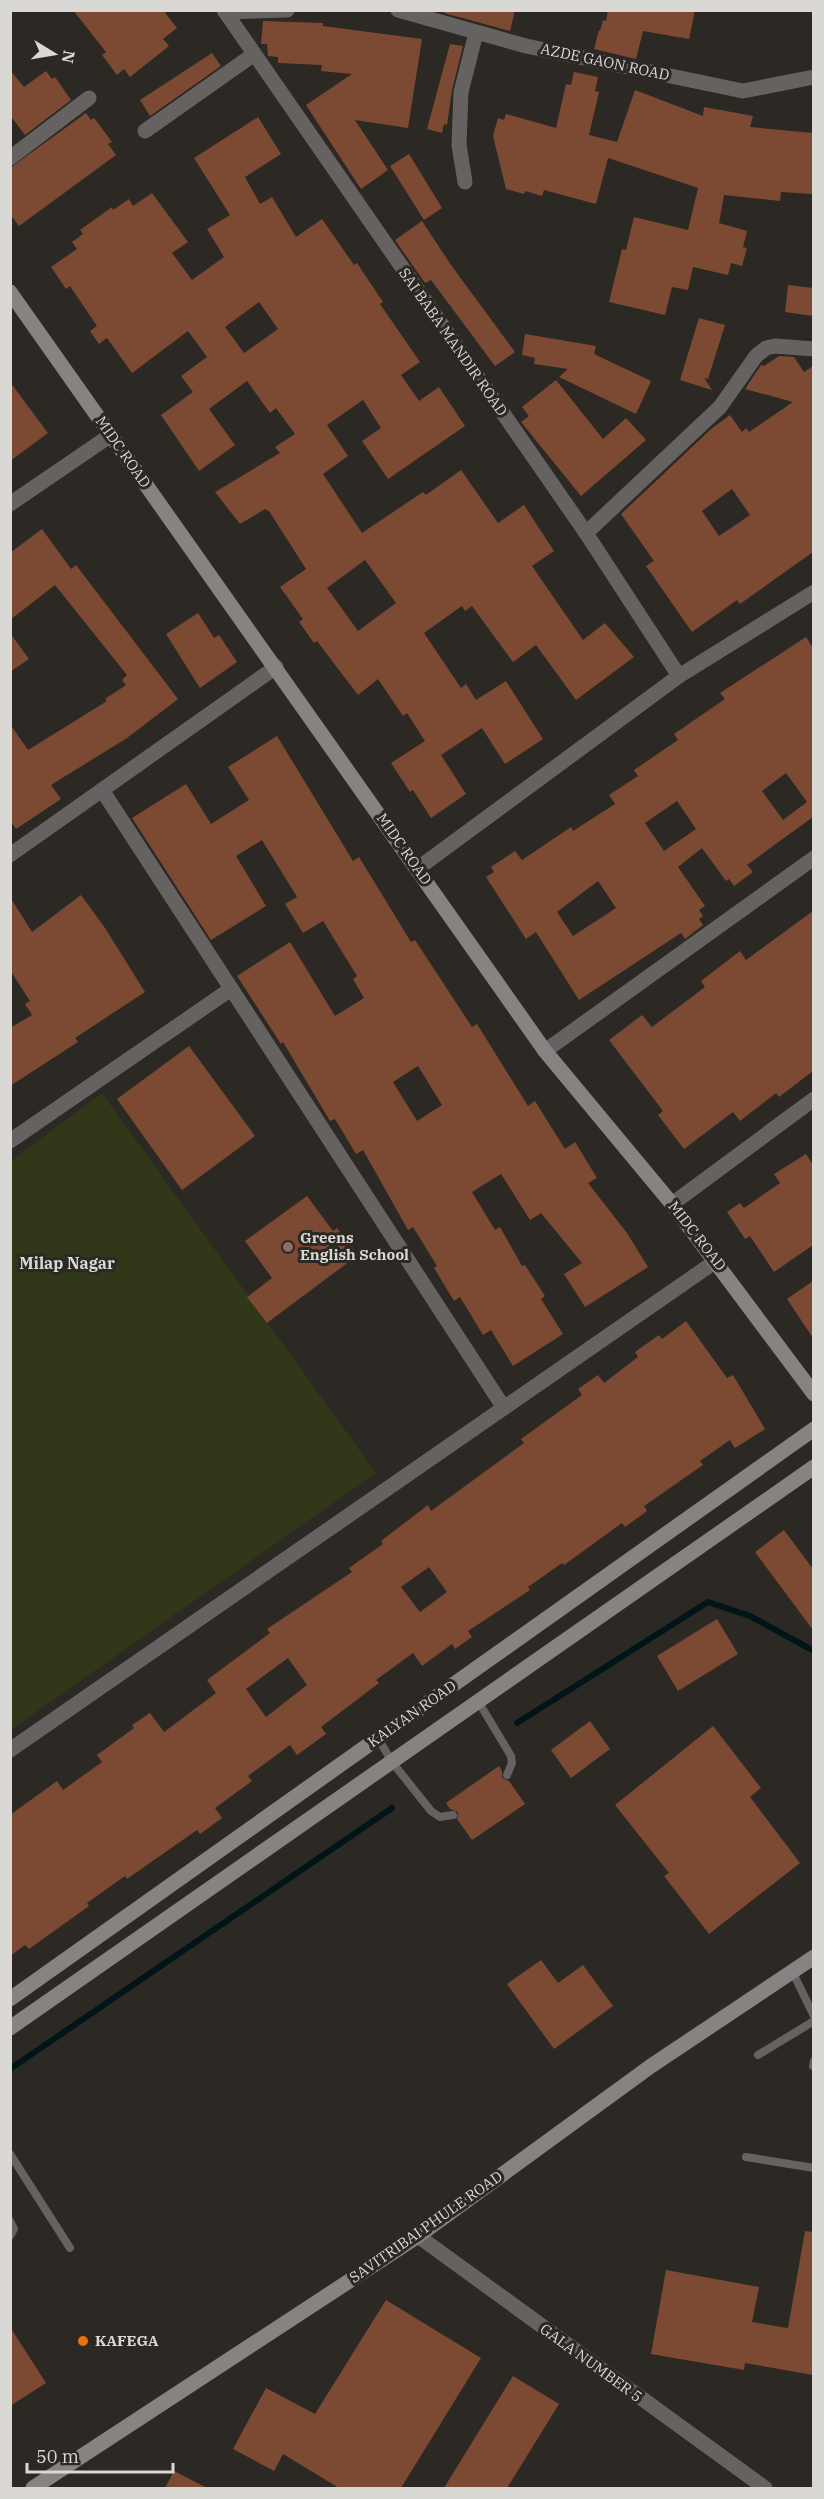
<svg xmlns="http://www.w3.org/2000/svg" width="824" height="2499" font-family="'IBM Plex Serif',serif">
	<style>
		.green { fill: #313719 }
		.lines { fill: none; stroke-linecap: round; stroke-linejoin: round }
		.stream { stroke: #001517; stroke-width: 6 }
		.building { fill: #7c4a33; fill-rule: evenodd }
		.lane { stroke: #666262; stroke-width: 8 }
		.street { stroke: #666262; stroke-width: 15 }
		.secondary { stroke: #888382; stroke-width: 15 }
		.education-dot { fill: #8d6e63; stroke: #2c2824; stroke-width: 2 }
		.food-dot { fill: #e8710a; stroke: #2c2824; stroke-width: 2 }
		.labels { text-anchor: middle; stroke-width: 6; stroke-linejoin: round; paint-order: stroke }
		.street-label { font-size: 15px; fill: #dad8d5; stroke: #2c2824 }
		.poi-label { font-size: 15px; font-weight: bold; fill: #dad8d5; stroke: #2c2824; text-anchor: start }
		.neighbourhood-label { font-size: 16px; font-weight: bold; fill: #dad8d5; stroke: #2c2824 }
	</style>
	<rect width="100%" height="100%" fill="#2c2824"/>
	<path class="green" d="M102,1093L376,1473L12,1729L10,1162Z"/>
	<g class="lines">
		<g class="stream">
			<path d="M517,1723L708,1602L750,1616L814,1651"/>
			<path d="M10,2069L392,1808"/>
		</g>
	</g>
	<g class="building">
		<path d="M73,10H163L177,28L163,39L169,46L130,77L124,69L117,75L102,55L106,52Z"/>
		<path d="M444,10H515L510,31L444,13Z"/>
		<path d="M608,10H695L689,39L643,31L636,59L594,49L599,30L600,31L603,20L606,21Z"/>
		<path d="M263,21L323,23V26L422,39L408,128L355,120L388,170L361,189L306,105L352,74L321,71L322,65L278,63V57L268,56L267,44H261Z"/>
		<path d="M450,44L463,46L452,90L447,125L444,124L442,133L427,129Z"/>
		<path d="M212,53L221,66L150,116L140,100Z"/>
		<path d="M10,70L24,87L46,71L52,79L55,77L71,100L25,135L10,115Z"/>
		<path d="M574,72L598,77L595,91L599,92L589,135L617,142L635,90L703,116L704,107L753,116L750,127L813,133V194L781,192L780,201L724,195L719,223L747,231L743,247L747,248L742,266L731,263L728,275L693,267L688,290L672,287L665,315L609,302L622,249L626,250L634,217L688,230L698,188L608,158L596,204L544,190L542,196L525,191L524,194L506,189L493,136L498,118L504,120L506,114L556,128L566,84L571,85Z"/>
		<path d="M86,113L91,120L94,118L112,142L108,144L116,155L19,226L10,214V168Z"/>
		<path d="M258,117L281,154L245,177L260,204L272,197L296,237L322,219L354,265L357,263L383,302L380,304L420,362L401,375L419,401L439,387L465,426L388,479L362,441L381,428L363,400L327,425L348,456L323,474L362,533L423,492L426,495L461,470L498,523L524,505L554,551L532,566L583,640L605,623L634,657L576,700L536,645L513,662L472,606L465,611L462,606L424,633L461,688L466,684L476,700L506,681L543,739L505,764L482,728L441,755L466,794L431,818L413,790L410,792L391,763L425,741L407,713L403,716L378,679L358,695L317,641L314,643L299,622L303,619L280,587L306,569L269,511L265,509L240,524L215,492L280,453L275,447L295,434L276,408L270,413L247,381L209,409L235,445L199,471L161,415L193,392L181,376L207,357L188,331L132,373L107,338L99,344L90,331L97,326L70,286L66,289L51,267L77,249L72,242L83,234L80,230L112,207L113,210L129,199L133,206L152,193L188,242L172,253L192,280L224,257L207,229L230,215L194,158ZM259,302L278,329L244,353L225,327ZM365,560L396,603L358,631L327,588Z"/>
		<path d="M409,154L442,208L424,220L390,166Z"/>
		<path d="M422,221L451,265L515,352L495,366L431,280L425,283L395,240Z"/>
		<path d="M788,285L813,288V316L785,312Z"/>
		<path d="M699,318L725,325L708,379L704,378L712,390L680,380Z"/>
		<path d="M525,334L596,346L594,354L651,381L636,414L559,377L568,369L534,364L535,358L522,355Z"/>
		<path d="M779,356L794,357L804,372L813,366V552L740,604L737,600L692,632L646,566L654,561L621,514L711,429L730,415L742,432L746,428L749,432L793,402L745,389L761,365L764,366ZM732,489L750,515L719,536L702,511Z"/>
		<path d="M556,380L603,439L626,418L646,440L581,496L521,422L529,416L522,407Z"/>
		<path d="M10,382L48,433L10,461Z"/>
		<path d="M42,529L71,569L76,565L178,699L127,738L51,785L61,799L16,829L10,821V724L28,750L107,701L105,699L126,685L122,680L127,675L55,585L10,620V553Z"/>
		<path d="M198,613L214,638L219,635L237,662L200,688L166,634Z"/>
		<path d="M10,633L29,659L10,672Z"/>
		<path d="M806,637L813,648V817L747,865L753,872L734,886L729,879L726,881L702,848L678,867L705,906L699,910L703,916L699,919L703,925L685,939L681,933L579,1000L536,932L526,939L486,877L494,872L491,867L515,851L522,860L571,827L573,831L615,804L609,795L638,776L634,770L678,740L674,734L725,699L720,693ZM786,773L807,802L783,820L762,791ZM677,801L696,829L664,851L645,823ZM598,881L616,908L573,936L557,912Z"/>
		<path d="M277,736L353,861L359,857L411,942L415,940L472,1027L477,1024L528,1106L535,1101L565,1149L575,1142L597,1178L588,1183L627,1233L648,1267L585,1307L564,1274L582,1263L541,1213L530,1220L501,1174L472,1192L495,1230L500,1227L522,1266L525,1265L545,1296L541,1299L563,1334L513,1366L491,1330L483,1335L460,1297L454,1301L434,1268L437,1266L413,1227L408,1230L363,1150L356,1154L335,1119L330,1121L283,1042L281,1044L237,976L290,942L335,1016L364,998L353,979L357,976L323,921L303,933L285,904L297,897L262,840L236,856L266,906L211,940L132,818L186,784L211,824L249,800L228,767ZM418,1066L442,1105L417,1121L393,1082Z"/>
		<path d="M81,895L105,928L145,992L75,1038L78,1042L10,1086V1028L32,1015L25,1004L30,1001L10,970V897L32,932Z"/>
		<path d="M813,911V1071L779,1097L776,1093L740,1121L733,1112L684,1149L658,1115L663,1111L609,1040L642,1015L652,1027L705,987L701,981L740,951L746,960Z"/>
		<path d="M189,1046L255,1136L182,1190L117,1099Z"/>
		<path d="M806,1154L813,1165V1245L774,1272L750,1236L745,1239L727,1212L740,1203L744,1208L780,1183L774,1174Z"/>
		<path d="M307,1196L333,1231L337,1228L358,1255L267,1323L247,1297L272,1278L245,1241Z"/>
		<path d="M813,1281V1338L787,1299Z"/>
		<path d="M686,1321L727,1378L733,1375L765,1429L735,1448L730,1440L700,1461L703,1465L644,1506L647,1511L625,1527L622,1523L564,1565L562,1563L528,1587L530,1590L468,1631L472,1637L455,1649L452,1644L422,1666L413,1653L376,1680L379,1683L321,1727L326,1734L297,1755L290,1745L248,1776L252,1781L215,1808L222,1818L200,1834L197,1830L127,1879L125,1876L87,1903L89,1906L29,1949L25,1945L10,1956V1815L57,1781L63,1790L102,1762L97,1755L134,1728L132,1725L150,1713L164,1732L216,1693L207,1680L270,1633L267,1629L352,1572L349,1568L383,1544L381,1541L428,1505L431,1511L524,1443L521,1439L582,1395L578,1389L598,1375L604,1383L638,1357L635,1352L659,1335L662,1339ZM429,1567L447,1592L420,1612L401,1587ZM288,1658L307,1685L266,1717L246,1689Z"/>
		<path d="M784,1530L813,1569V1630L755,1552Z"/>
		<path d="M717,1619L738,1654L678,1691L657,1656Z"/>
		<path d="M590,1721L610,1749L571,1778L551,1750Z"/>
		<path d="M713,1726L761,1788L750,1797L800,1863L709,1934L664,1876L669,1873L615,1805Z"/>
		<path d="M499,1766L502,1771V1778L509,1781L525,1804L472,1840L457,1819L458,1812L450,1809L446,1803Z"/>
		<path d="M541,1960L558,1983L583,1965L613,2006L554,2049L507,1984Z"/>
		<path d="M805,2231L813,2232V2375L745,2363L744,2370L651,2354L666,2270L759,2287L752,2322L788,2328Z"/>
		<path d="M386,2300L481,2358L401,2488H339L283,2454L274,2471L233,2449L266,2388L315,2414Z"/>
		<path d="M10,2327L46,2383L10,2406Z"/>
		<path d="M513,2376L559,2404L507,2488H444Z"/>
		<path d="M174,2471L207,2488H165Z"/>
	</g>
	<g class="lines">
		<g class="lane">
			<path d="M478,1701L511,1756L512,1763L507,1775"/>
			<path d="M378,1738L392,1762L431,1811L440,1817L453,1815"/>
			<path d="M792,1971L814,2016"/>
			<path d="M758,2055L814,2021"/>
			<path d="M813,2066L814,2061"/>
			<path d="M10,2154L70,2248"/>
			<path d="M746,2157L814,2168"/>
			<path d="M10,2221L14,2229L10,2236"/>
		</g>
		<g class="street">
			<path d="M224,10L586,533L679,676"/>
			<path d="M398,10L526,46L743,91L814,77"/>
			<path d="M225,12L287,10"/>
			<path d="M145,131L253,55"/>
			<path d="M10,158L89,98"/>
			<path d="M465,182L459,145L461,92L476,33"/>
			<path d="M10,504L111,435"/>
			<path d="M586,533L720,407L756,356L766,348L775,346L814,349"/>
			<path d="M102,790L504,1408"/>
			<path d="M10,855L276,667"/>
			<path d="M417,869L679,676L814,592"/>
			<path d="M545,1051L814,858"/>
			<path d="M10,1141L231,989"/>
			<path d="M672,1204L814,1099"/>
			<path d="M10,1750L716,1261"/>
			<path d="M418,2236L765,2488"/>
		</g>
		<g class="secondary">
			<path d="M10,292L545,1051L672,1204L814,1394"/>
			<path d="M10,1999L814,1429"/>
			<path d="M10,2028L814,1467"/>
			<path d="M33,2488L418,2236L651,2066L814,1957"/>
		</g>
	</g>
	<circle class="education-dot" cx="288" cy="1247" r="6"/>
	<circle class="food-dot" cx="83" cy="2341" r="6"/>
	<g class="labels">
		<g class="street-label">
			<text transform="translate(605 62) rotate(12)" y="5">AZDE GAON ROAD</text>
			<text transform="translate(453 342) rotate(55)" y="5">SAI BABA MANDIR ROAD</text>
			<text transform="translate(123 452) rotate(55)" y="5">MIDC ROAD</text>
			<text transform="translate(404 849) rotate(55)" y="5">MIDC ROAD</text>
			<text transform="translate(697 1236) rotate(52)" y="5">MIDC ROAD</text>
			<text transform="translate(412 1714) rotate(-35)" y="5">KALYAN ROAD</text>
			<text transform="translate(426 2227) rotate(-35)" y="5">SAVITRIBAI PHULE ROAD</text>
			<text transform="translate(591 2363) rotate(36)" y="5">GALA NUMBER 5</text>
		</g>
		<g class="poi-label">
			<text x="300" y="1243">Greens<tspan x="300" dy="17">English School</tspan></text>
			<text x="95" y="2346">KAFEGA</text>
		</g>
		<g class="neighbourhood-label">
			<text x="67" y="1269">Milap Nagar</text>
		</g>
	</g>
	<rect width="824" height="2499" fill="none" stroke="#dad8d5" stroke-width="24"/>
	<g transform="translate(54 54) rotate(101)" stroke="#2c2824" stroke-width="4.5" paint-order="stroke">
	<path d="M0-4.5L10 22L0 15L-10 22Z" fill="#dad8d5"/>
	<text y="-9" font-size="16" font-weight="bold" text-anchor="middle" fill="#dad8d5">N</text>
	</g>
	<path d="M27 2463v9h146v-9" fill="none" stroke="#dad8d5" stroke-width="3"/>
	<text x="36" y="2463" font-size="18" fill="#dad8d5" stroke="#2c2824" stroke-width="4.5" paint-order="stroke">50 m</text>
</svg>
